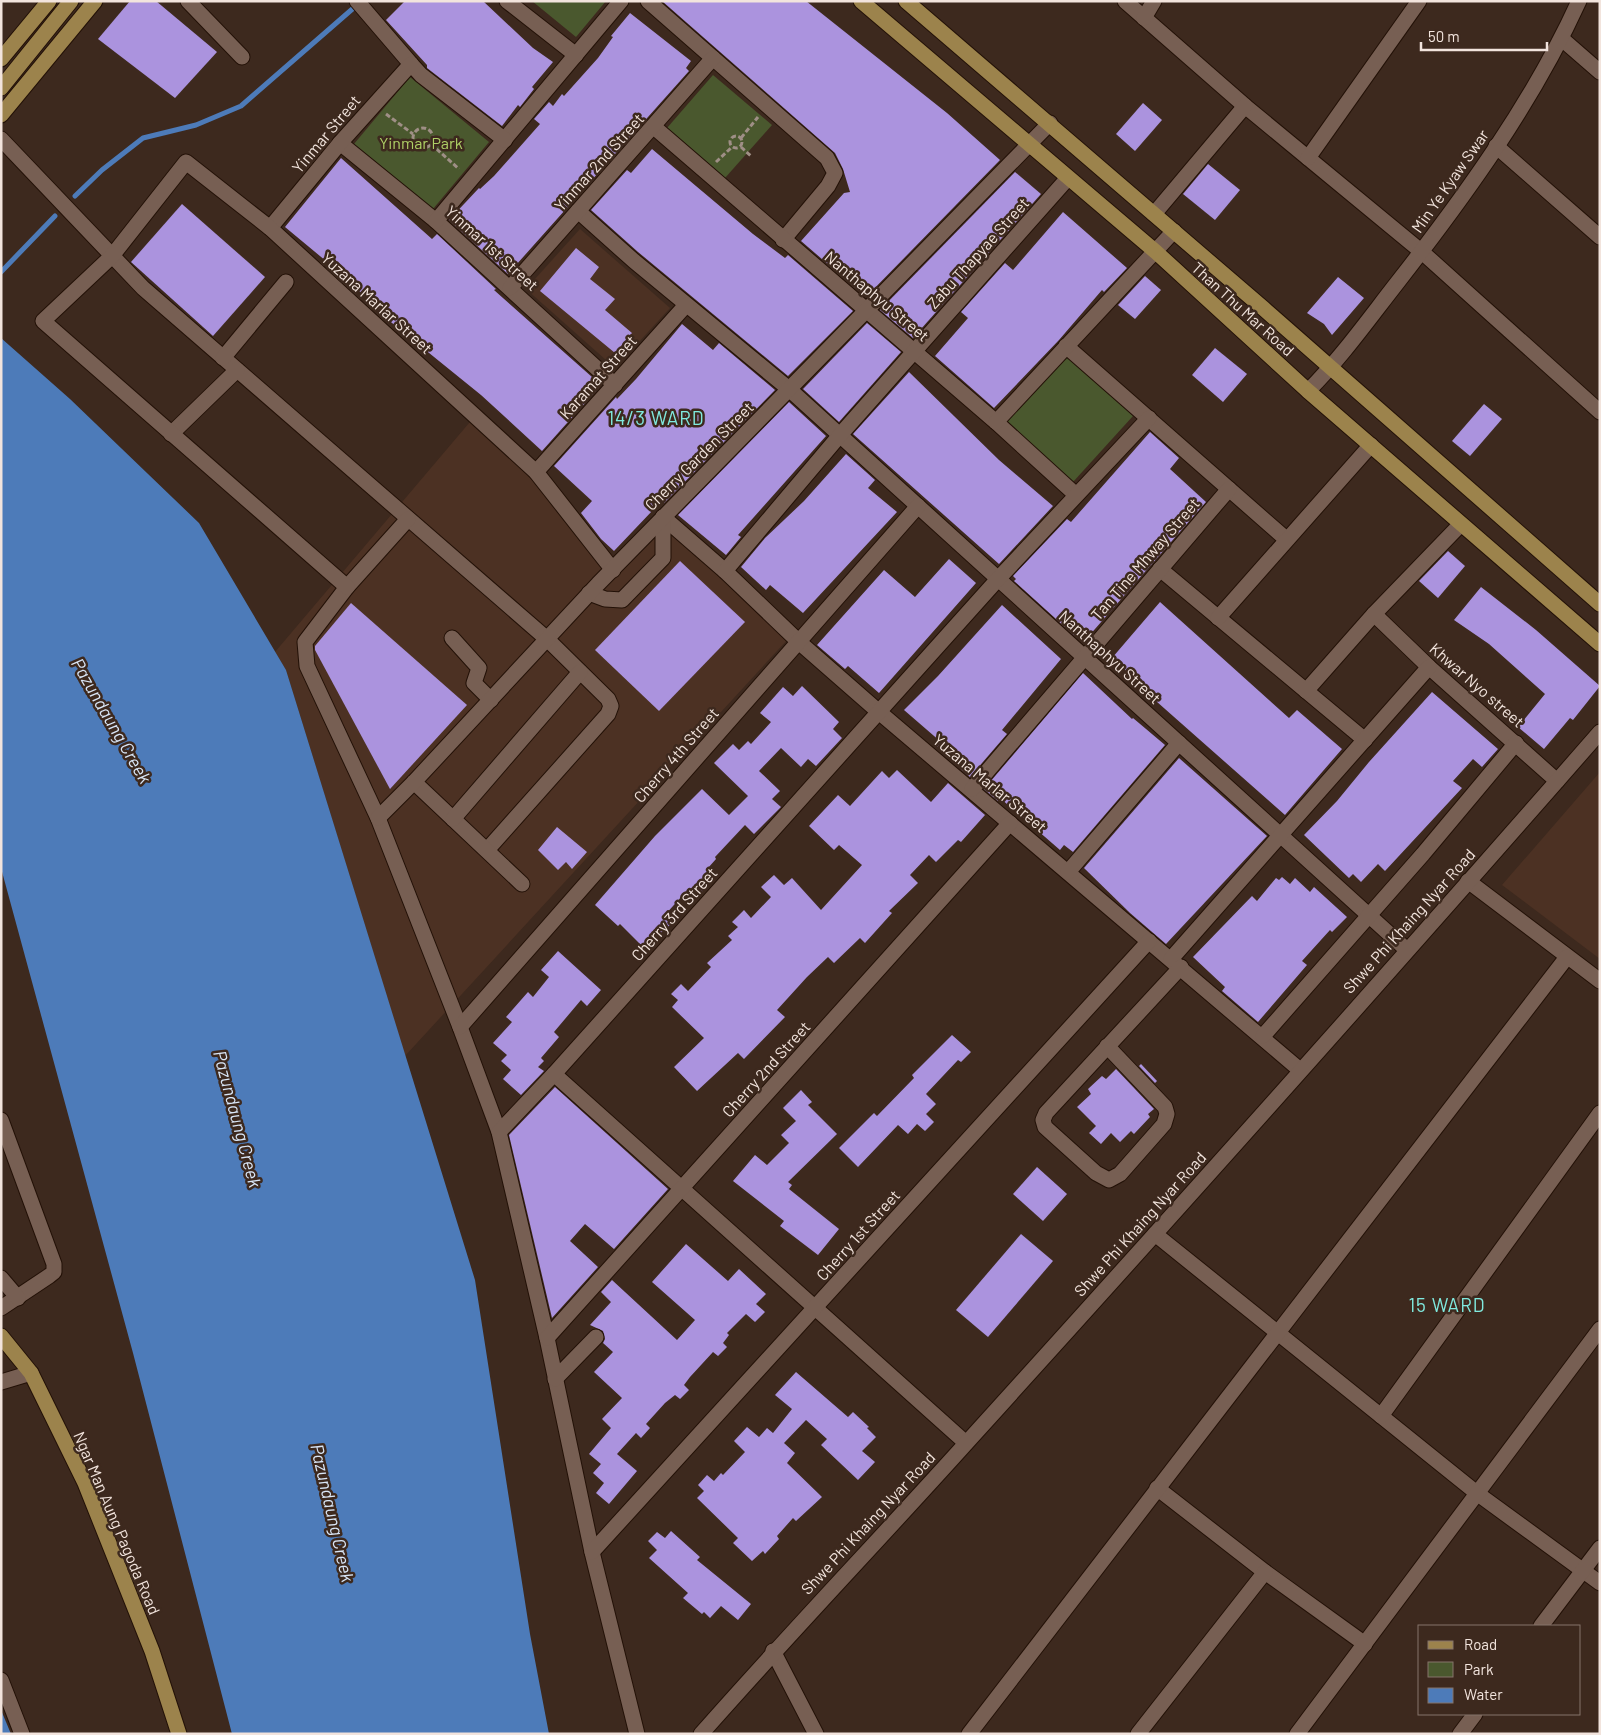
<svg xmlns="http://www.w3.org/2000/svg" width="1601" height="1735" font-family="Barlow,sans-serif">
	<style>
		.built { fill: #4c3123 }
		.green { fill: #4a582e }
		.water { fill: #4d7bb9 }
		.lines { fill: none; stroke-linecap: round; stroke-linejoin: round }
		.stream { stroke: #4d7bb9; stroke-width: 5 }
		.building { fill: #ab93de }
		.minor-casing { stroke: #231107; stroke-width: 17 }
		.major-casing { stroke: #231107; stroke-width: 17 }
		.path { stroke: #9f8f86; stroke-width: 3; stroke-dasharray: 5 2.5; stroke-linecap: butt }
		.minor { stroke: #775f53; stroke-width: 15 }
		.major { stroke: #9c834c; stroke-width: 15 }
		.labels { text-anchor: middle; stroke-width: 5; stroke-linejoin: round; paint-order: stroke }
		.street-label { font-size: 16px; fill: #f2e4dd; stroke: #3d291e }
		.park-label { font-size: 16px; fill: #aed066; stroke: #3d291e }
		.water-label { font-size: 18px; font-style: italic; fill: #d9e6f7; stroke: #3d291e }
		.quarter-label { font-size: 19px; letter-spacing: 1px; fill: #80eadf; stroke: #3d291e }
	</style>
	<rect width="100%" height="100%" fill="#3d291e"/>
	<g class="built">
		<path d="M580,229L670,308L615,368L526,289Z"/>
		<path d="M475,416L625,568L665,528L788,639L405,1056L286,670L275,652Z"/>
		<path d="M1600,772V959L1502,885Z"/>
	</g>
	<g class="green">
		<path d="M532,1H606L576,37Z"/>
		<path d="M713,75L772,125L725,178L667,128Z"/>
		<path d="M410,77L489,142L433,209L354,144Z"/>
		<path d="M1067,356L1133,416L1073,482L1007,421Z"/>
	</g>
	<g class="water">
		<path d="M1,338L70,399L199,523L286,670L475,1280L530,1634L549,1734H232L133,1353L1,868Z"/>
		<path d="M1,1710L11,1734H1Z"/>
	</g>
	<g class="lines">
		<g class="stream">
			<path d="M75,196L102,170L143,138L196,125L241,106L357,5"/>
			<path d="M1,272L55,216"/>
		</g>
	</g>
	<g class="building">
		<path d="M130,1H156L217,52L175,98L98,39Z"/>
		<path d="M405,1H483L533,48L553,62L532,87L534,89L520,107L518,105L502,126L427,68V65L386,20Z"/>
		<path d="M662,1H806L947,113L1000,160L866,297L801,241L844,193L850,192L843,169L835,153Z"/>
		<path d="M630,13L691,61L686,68L689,71L508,274L449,220L479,188L480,189L494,176L540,124L534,119L549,102L553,106L562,94L564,96L598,58L613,37L611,36Z"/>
		<path d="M1143,103L1162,120L1135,151L1116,134Z"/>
		<path d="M652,149L753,234L785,258L788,255L853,311L788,376L638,252L591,210L627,170L631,173Z"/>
		<path d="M341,158L432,239L437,234L496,289L494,290L601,385L542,451L481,395L376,310L377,308L338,271L285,227Z"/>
		<path d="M1208,164L1240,190L1215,220L1183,194Z"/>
		<path d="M1015,172L1041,194L913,338L880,310Z"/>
		<path d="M182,204L265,277L213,336L131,262Z"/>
		<path d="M1063,212L1127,268L1104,292L1102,290L1059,340L994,408L935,356L968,318L961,312L1005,263L1013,270Z"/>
		<path d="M576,248L599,267L590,279L615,299L605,310L632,333L615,353L540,291Z"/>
		<path d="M1145,276L1161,290L1135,319L1118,305Z"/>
		<path d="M1338,277L1364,298L1332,335L1324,324L1307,313Z"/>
		<path d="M867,323L901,352L839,422L803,389Z"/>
		<path d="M682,324L713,350L719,343L775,390L664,503L662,502L653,510L614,551L601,539L581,513L592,501L554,466L616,397L617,399L636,379Z"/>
		<path d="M1215,348L1247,374L1223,402L1192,375Z"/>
		<path d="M909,372L999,460L1053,506L999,564L853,434Z"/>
		<path d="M789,402L826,436L738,535L741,537L726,555L678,515Z"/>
		<path d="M1484,404L1502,419L1470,456L1452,441Z"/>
		<path d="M1150,432L1179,458L1170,469L1206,502L1088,637L1082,632L1077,638L1014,581L1016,579L1013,576L1067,519L1071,522Z"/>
		<path d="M846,454L875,480L868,488L897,512L803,613L770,585L766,590L741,567L765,538L804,501Z"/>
		<path d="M1448,551L1465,566L1438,598L1419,581Z"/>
		<path d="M949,559L976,583L879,693L848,666L845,669L817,645L884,570L915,597Z"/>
		<path d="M680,561L745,622L659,711L595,650Z"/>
		<path d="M1481,587L1536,630L1600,686L1573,720L1570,718L1544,749L1518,727L1545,694L1489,644L1454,620Z"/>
		<path d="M1160,602L1289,718L1297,710L1342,749L1285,815L1139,686L1141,684L1112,658Z"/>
		<path d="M351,603L467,705L390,789L315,650V646Z"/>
		<path d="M1002,605L1061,659L1002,730L1007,734L970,777L961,769L962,767L937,746L941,742L904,710L938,676Z"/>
		<path d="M1083,673L1132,719L1133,718L1165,745L1073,852L1064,845L1060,850L1000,798L998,801L984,789Z"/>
		<path d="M802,686L839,722L833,729L842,738L816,766L808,759L801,767L781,748L759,771L780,791L772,799L781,807L754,834L745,825L715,857L716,859L708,868L716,876L691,904L682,896L664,916L671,924L644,948L620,924L618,926L595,905L655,836L702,789L729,815L748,796L714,763L733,744L739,750L748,741L751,744L771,722L760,713L783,687L793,696Z"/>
		<path d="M1432,692L1498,749L1482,767L1473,759L1453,781L1462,788L1385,871L1378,864L1361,882L1353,874L1349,878L1304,835L1337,801L1369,762Z"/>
		<path d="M1179,758L1267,836L1166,944L1130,913L1084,868Z"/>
		<path d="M897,770L931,802L948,783L985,815L961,842L958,840L936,862L929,855L910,875L918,883L889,911L892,913L865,943L860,938L834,963L828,957L807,977L777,1010L785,1017L744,1059L738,1053L697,1091L674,1067L704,1038L672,1007L678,1000L671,994L681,984L688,991L711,967L707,963L732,940L728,936L738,927L732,922L744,910L751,918L771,897L761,887L774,875L784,885L792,878L821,910L862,865L839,845L834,850L809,826L838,795L850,806L882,771L889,778Z"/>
		<path d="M557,827L587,852L572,869L566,862L558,870L538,850Z"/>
		<path d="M1282,877L1290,884L1295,878L1310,892L1314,887L1347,917L1332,932L1330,930L1302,961L1307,965L1258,1022L1222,991L1225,987L1193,957L1252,896L1257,901L1276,878L1279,880Z"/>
		<path d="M558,951L601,990L587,1006L581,1000L554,1032L559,1037L541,1058L544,1061L538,1067L544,1071L521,1095L503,1079L511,1070L501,1061L507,1055L493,1043L512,1022L506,1017L528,992L533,997L549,977L541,970Z"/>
		<path d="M952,1035L971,1052L961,1062L958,1060L926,1094L936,1104L926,1114L934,1122L925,1131L917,1124L908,1134L898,1125L858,1167L839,1148L874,1113L877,1116L914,1078L912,1075Z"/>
		<path d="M1141,1064L1157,1081L1155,1083L1139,1066Z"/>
		<path d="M1116,1069L1154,1109L1148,1114L1150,1117L1134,1134L1131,1131L1120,1142L1111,1133L1101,1144L1089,1133L1096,1126L1077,1107L1091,1094L1088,1089L1102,1076L1106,1079Z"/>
		<path d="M555,1087L668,1189L614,1249L585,1224L570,1241L598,1267L552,1318L509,1135Z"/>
		<path d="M801,1090L812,1102L808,1105L837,1134L788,1182L792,1185L789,1189L839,1229L818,1255L780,1226L784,1221L733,1181L755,1155L767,1165L789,1143L781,1135L796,1121L783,1108Z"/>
		<path d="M1037,1167L1067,1194L1043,1221L1013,1194Z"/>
		<path d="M1021,1234L1053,1261L988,1337L956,1310Z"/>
		<path d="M686,1244L728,1281L739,1269L766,1294L756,1304L765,1312L755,1322L746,1314L727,1333L729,1335L723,1343L727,1347L718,1356L713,1352L690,1377L684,1385L689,1390L680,1399L675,1395L665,1403L646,1424L650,1428L641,1438L636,1433L617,1454L637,1471L609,1504L596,1493L604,1483L593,1473L601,1464L589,1454L611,1428L602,1419L622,1398L594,1372L613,1352L603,1343L605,1339L603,1331L590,1325L611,1302L601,1292L612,1280L677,1340L695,1320L652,1282Z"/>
		<path d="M796,1372L848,1417L853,1412L869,1427L867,1428L876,1437L862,1451L875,1462L858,1480L821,1445L827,1439L806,1420L784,1443L795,1453L787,1463L822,1497L796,1521L793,1518L777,1536L779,1539L765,1554L763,1551L752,1561L733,1543L738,1538L697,1498L704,1491L698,1485L707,1475L714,1481L721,1473L723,1475L745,1452L734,1441L747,1427L759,1437L767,1428L773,1433L792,1409L775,1395Z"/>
		<path d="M671,1531L700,1557L697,1560L751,1604L738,1620L721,1606L710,1618L704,1612L702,1614L683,1598L688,1593L649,1558L657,1550L648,1541L657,1532L665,1538Z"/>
	</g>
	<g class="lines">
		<defs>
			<g id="minor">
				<path d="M188,1L242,57"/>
				<path d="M357,1L411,64"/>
				<path d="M507,1L576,55"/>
				<path d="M648,1L827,158L835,173L828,186L783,240"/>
				<path d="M1125,1L1245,106L1422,252L1600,412"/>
				<path d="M1144,18L1154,1"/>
				<path d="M1562,39L1600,72"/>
				<path d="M654,127L996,422L1075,494"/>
				<path d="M1,139L143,288L547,639L608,699L611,706L608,714L487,850"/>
				<path d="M340,143L436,221L615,385"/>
				<path d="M1496,146L1600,237"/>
				<path d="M1308,158L1419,1"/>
				<path d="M578,211L634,261L789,389L1407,950"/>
				<path d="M1154,214L1245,106"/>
				<path d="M436,221L621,1"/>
				<path d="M270,228L340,143L411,64L421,75L505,140"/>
				<path d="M510,288L713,58"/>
				<path d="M1066,346L1286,539"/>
				<path d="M223,358L286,282"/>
				<path d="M1308,391C1341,358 1368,320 1397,283C1465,196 1533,102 1579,1"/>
				<path d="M996,422L1174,231"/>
				<path d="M171,434L237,370"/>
				<path d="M536,472L686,305"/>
				<path d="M663,517L725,571L799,642L879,712L1300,1070"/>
				<path d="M408,519L347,587L305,642L307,666L378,818L460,1027L499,1132L547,1338L592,1552L637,1734"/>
				<path d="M1160,569L1365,740"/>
				<path d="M725,571L840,435L1068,178"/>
				<path d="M347,587L43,321L112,256L186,162L270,228L536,472L613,570"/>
				<path d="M589,593L605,599L622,600L663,558V517"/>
				<path d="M1374,614L1429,667L1557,781"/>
				<path d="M1218,618L1371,445"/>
				<path d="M452,638L479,668L474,683L491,700"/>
				<path d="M1306,691L1374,614L1460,525"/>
				<path d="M414,782L522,884"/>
				<path d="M972,789L1229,489"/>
				<path d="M378,818L414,782L598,584L1050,123"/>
				<path d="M453,819L580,672"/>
				<path d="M1068,872L1179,743"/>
				<path d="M1468,881L1600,981"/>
				<path d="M1171,959L1429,667"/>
				<path d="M460,1027L918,506"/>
				<path d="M1263,1036L1423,854L1516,743"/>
				<path d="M1107,1046L1165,1107L1167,1114L1164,1124L1120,1174L1109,1180L1096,1173L1045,1127L1043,1120L1046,1113L1181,967"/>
				<path d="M554,1074L966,1443"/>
				<path d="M1,1120L54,1264V1272L49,1276L1,1308"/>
				<path d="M499,1132L554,1074L998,579L1149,418"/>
				<path d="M1155,1234L1478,1494L1600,1583"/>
				<path d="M1,1278L18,1298"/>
				<path d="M547,1338L1010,823"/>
				<path d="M555,1379L596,1337"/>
				<path d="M1,1382L31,1373"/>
				<path d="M1381,1416L1600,1113"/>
				<path d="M1157,1488L1265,1572L1365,1644"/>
				<path d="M592,1552L1149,941"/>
				<path d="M1541,1626L1600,1548"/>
				<path d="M773,1651L816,1734"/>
				<path d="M1,1680L22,1734"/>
				<path d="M701,1734C789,1634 881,1538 970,1439C1182,1205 1392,970 1600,732"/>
				<path d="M969,1734L1567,957"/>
				<path d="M1138,1734L1265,1572"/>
				<path d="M1297,1734L1600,1329"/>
				<path d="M1460,1734L1475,1714"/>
			</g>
			<g id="major">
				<path d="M861,1L1156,252L1308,391L1600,644"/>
				<path d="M906,1L1263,308L1600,604"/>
				<path d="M1,59L49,1"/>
				<path d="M1,88L71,1"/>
				<path d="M1,115L95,1"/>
				<path d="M1,1336L31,1373L85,1483L152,1651L179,1734"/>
			</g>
		</defs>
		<use href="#minor" class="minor-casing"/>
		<use href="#major" class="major-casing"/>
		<g class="path">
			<path d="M386,114L413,134"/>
			<circle cx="423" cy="138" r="10"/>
			<circle cx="736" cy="142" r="6"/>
			<path d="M741,138L758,117"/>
			<path d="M431,144L459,169"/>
			<path d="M741,147L751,156"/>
			<path d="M716,162L732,147"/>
		</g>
		<use href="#minor" class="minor"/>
		<use href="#major" class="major"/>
	</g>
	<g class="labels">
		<g class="street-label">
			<text transform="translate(326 134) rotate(-50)" y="6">Yinmar Street</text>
			<text transform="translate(599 162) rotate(-48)" y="6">Yinmar 2nd Street</text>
			<text transform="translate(1450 181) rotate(-55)" y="6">Min Ye Kyaw Swar</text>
			<text transform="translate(492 248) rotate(42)" y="6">Yinmar 1st Street</text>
			<text transform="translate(978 253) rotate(-48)" y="6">Zabu Thapyae Street</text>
			<text transform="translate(877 296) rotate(40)" y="6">Nanthaphyu Street</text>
			<text transform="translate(377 303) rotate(42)" y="6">Yuzana Marlar Street</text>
			<text transform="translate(1243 309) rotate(42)" y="6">Than Thu Mar Road</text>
			<text transform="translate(598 377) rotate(-48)" y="6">Karamat Street</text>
			<text transform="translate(699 456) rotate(-45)" y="6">Cherry Garden Street</text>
			<text transform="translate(1145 559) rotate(-49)" y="6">Tan Tine Mhway Street</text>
			<text transform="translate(1110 657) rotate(42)" y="6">Nanthaphyu Street</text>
			<text transform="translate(1477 685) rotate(41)" y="6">Khwar Nyo street</text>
			<text transform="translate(676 755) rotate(-49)" y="6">Cherry 4th Street</text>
			<text transform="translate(990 783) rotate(40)" y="6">Yuzana Marlar Street</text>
			<text transform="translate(674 914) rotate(-48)" y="6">Cherry 3rd Street</text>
			<text transform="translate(1409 921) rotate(-48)" y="6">Shwe Phi Khaing Nyar Road</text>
			<text transform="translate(766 1069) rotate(-48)" y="6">Cherry 2nd Street</text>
			<text transform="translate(1140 1224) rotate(-48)" y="6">Shwe Phi Khaing Nyar Road</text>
			<text transform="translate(858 1235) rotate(-48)" y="6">Cherry 1st Street</text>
			<text transform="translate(117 1523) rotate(67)" y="6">Ngar Man Aung Pagoda Road</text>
			<text transform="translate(868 1523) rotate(-47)" y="6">Shwe Phi Khaing Nyar Road</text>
		</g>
		<g class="park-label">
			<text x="421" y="149">Yinmar Park</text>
		</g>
		<g class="water-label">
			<text transform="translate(111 721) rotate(60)" y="6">Pazundaung Creek</text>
			<text transform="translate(237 1119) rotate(75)" y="6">Pazundaung Creek</text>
			<text transform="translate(332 1513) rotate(77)" y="6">Pazundaung Creek</text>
		</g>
		<g class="quarter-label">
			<text x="656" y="425">14/3 WARD</text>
			<text x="1447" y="1312">15 WARD</text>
		</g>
	</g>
	<rect width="1601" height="1735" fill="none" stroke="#f2e4dd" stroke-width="5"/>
	<rect x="1418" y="1625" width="162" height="90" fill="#3d291e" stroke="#85746a"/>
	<rect x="1428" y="1641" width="25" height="8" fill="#9c834c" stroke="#85746a"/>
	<text x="1464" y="1650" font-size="15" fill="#f2e4dd">Road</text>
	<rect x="1428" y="1662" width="25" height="15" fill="#4a582e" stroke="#85746a"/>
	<text x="1464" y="1675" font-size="15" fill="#f2e4dd">Park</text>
	<rect x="1428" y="1688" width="25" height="15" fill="#4d7bb9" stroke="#85746a"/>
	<text x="1464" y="1700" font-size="15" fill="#f2e4dd">Water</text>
	<path d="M1421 42v8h126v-8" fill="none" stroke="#f2e4dd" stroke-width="2.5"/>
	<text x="1428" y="42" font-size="15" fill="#f2e4dd" stroke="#3d291e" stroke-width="4" paint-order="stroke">50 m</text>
</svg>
